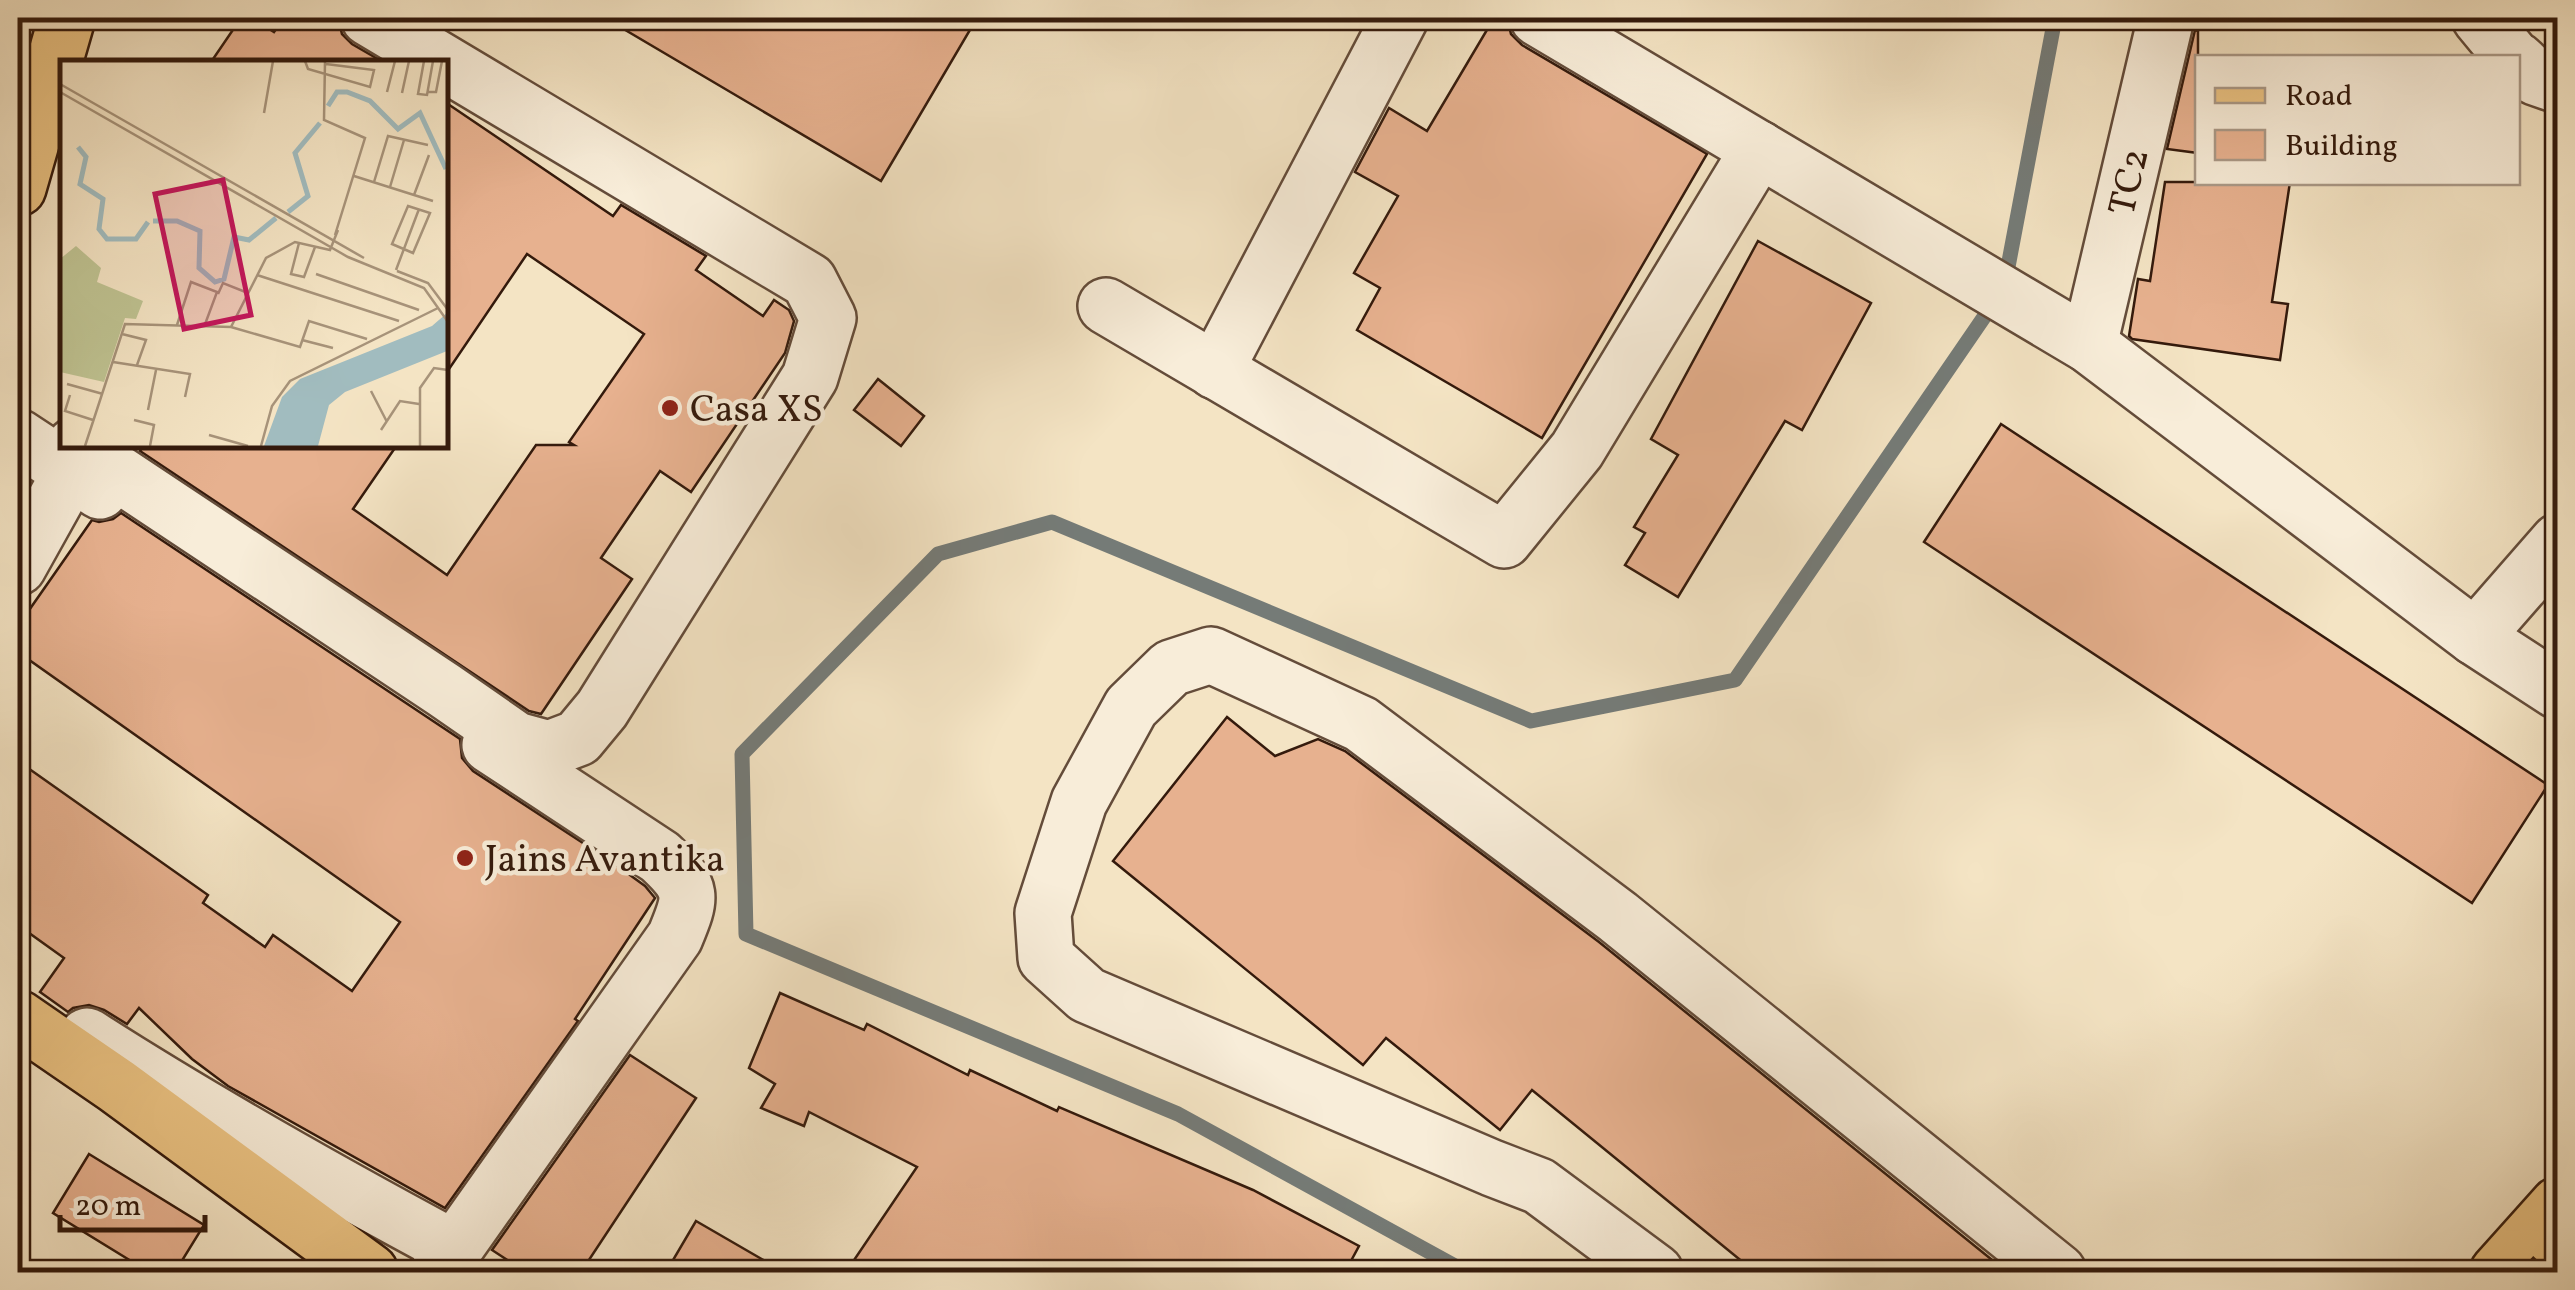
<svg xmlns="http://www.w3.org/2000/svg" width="2575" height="1290" font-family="Vollkorn,serif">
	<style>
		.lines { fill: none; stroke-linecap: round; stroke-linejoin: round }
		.stream { stroke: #757b77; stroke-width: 15 }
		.building { fill: #e7b18f; stroke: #341a0c; stroke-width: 2.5 }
		.minor-casing { stroke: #644c3a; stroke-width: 60 }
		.major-casing { stroke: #341a0c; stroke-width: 60 }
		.minor { stroke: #f8edd9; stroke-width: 55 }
		.major { stroke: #eac282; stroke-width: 55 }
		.rail { stroke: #341a0c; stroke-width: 8; stroke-dasharray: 18 18; stroke-linecap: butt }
		.poi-dot { fill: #8f2418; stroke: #f8edd9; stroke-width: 4 }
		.labels { text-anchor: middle; stroke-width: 9; stroke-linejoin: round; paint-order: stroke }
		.street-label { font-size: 38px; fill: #341a0c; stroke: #f8edd9 }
		.poi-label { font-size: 38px; fill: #341a0c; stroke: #f8edd9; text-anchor: start }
		.inset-river { fill: none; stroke: #a1bcbf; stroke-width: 5 }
		.inset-road { fill: none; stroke: #a7937a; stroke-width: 2.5 }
		.view { fill: #c2185b; fill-opacity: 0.15; stroke: #c2185b; stroke-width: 5 }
		.inset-edge { fill: none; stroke: #341a0c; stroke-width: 5 }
	</style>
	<rect width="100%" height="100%" fill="#f4e4c4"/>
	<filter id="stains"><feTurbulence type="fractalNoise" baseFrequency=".002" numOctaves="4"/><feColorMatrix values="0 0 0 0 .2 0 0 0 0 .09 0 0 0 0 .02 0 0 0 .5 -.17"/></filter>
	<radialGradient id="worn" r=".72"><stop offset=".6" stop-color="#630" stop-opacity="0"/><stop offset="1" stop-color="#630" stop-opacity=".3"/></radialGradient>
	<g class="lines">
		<path class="stream" d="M1466,1272L1178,1114L746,934L742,754L938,554L1052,522L1531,721L1735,680L2004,288L2055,18"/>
	</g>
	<g class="building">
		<path d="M241,18H252L274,32L284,18H327L340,26L342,34L352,44L383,62H211Z"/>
		<path d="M605,18H977L881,181Z"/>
		<path d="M1494,18L1509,26L1511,34L1522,45L1707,154L1542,438L1357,330L1380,288L1354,273L1398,196L1355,172L1389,108L1427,131Z"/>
		<path d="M2195,30L2198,31V153L2167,149Z"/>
		<path d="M445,102L613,216L621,205L706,256L696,270L763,316L774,300L789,310L794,321L785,353L691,492L660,471L601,558L632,579L541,714L529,711L140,451L144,445H397L353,509L447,575L536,445H574L569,442L644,334L527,254L445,375Z"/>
		<path d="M2165,182H2290L2272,302L2288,304L2280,360L2132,339L2129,336L2138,279L2150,281Z"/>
		<path d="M1758,241L1871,303L1802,430L1785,421L1678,597L1625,565L1645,533L1634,527L1678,455L1651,439Z"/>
		<path d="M878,379L924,416L901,446L854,410Z"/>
		<path d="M2001,424L2548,785L2472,903L1924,542Z"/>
		<path d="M121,513L460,739L462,758L473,771L612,862L645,886L655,898L575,1019L578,1021L445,1208L228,1086L192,1059L139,1008L127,1024L104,1010L89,1005L73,1008L68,1012L40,992L64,958L18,925V761L208,895L203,903L265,947L273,935L352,991L400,922L18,652V626L92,520L99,522L113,519Z"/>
		<path d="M1227,717L1275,756L1318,739L1345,751L1599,942L2007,1272H1755L1532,1090L1500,1130L1386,1038L1363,1065L1113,861Z"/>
		<path d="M780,993L864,1030L867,1024L968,1075L970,1070L1057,1111L1059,1107L1253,1190L1359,1246L1345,1272H846L917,1167L809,1112L804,1126L761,1108L775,1084L749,1068Z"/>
		<path d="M630,1055L696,1098L581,1272H526L492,1250Z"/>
		<path d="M89,1154L204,1225L175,1272H149L53,1213Z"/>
		<path d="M696,1221L784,1272H666Z"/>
	</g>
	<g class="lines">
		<defs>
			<g id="minor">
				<path d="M1538,18L2089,345L2475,637L2558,691"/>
				<path d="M2480,18L2513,58"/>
				<path d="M2518,61L2535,77L2558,85"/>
				<path d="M1106,306L1504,540L1577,450L1759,149"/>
				<path id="s1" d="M2089,345L2166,18"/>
				<path d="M1215,371L1400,18"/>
				<path d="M18,437L100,491"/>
				<path d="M75,445L444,690L516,740L549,749L578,738L602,709L810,377L828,318L809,281L369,18"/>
				<path d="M18,567L71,472"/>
				<path d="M2475,637L2558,542"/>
				<path d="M87,1036C207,1113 330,1182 455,1249"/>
				<path d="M438,1272L675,937C692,896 694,889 660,857L490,745"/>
				<path d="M1655,1272L1539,1186L1492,1168L1087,995L1046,958L1043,913L1079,802L1131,707L1171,668L1211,655L1361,724L1618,917L2058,1272"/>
			</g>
			<g id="major">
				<path d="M18,188L67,18"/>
				<path d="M18,1018L117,1086L370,1272"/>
				<path d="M2498,1272L2558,1205"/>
			</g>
		</defs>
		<use href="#minor" class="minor-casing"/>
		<use href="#major" class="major-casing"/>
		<use href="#minor" class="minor"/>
		<use href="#major" class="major"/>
		<path class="rail" d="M2524,1272L2558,1235"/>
	</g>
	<g class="poi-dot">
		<circle cx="670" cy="408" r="10"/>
		<circle cx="465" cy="858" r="10"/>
	</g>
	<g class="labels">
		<g class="street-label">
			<text dy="13" stroke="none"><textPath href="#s1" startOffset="168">TC2</textPath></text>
		</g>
		<g class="poi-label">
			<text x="690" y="421">Casa XS</text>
			<text x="485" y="871">Jains Avantika</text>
		</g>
	</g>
	<g transform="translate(60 60)">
		<rect width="388" height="388" fill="#f4e4c4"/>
		<path d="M16,186L41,208L37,222L83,241L76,259L65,258L44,322L0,312V199Z" fill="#bfc392"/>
		<path d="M387,253V291L285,332L269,345L258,386H204L222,337L240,319L372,266Z" fill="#a1bcbf"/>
		<path class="inset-river" d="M268,46L277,32H287L310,41L338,69L360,53L386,109M18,87L26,97L20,124L43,139L39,169L47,179H76L88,162M228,152L248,136L235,93L260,63M93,161H117L140,171L139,208L155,222L164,219L174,177L189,180L216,158"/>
		<path class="inset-road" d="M245,1L248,9L310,27L314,10L266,4M265,1L264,60L305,78L275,175M364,1L358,34L367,35L373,1M0,24L304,198M0,32L288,197L364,228L388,262M327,32L335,1M368,32H376L382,1M342,33L349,1M204,53L213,1M294,116L373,141M314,122L328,76L368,85M330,127L344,80M354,135L369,95M348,146L370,153L353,193L332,184ZM239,183L231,214L244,217L255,187M336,210L359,149M337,211L368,223L388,250M256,214L359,250M197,215L339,261M158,234L163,223L188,233M117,265L131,222L157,232L144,267M171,267L240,287L249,261L307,279M62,274L86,280L77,305M242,280L273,288M53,302L130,314L125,337M7,324L43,334M311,331L327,362M10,335L5,351L33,360M88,350L96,310M74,360L94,365L90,386M321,370L340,341L359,344M149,375L188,386M25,386L65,264L171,267L206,198L235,182L270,190L278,170M201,386L212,346L230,321L378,248M360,386V328L374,308L388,310"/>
		<path class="view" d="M163,120L191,255L124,269L95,134Z"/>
		<rect width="388" height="388" class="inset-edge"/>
	</g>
	<rect width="2575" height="1290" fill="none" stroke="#f4e4c4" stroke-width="60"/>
	<rect x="20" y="20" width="2535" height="1250" fill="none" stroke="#341a0c" stroke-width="5"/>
	<rect x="30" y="30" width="2515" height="1230" fill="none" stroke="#341a0c" stroke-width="2.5"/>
	<rect x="2195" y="55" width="325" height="130" fill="#f8edd9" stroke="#aa9987" stroke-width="2.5"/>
	<rect x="2215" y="88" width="50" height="15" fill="#eac282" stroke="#aa9987" stroke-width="2.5"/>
	<text x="2285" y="105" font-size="30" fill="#341a0c">Road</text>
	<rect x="2215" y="130" width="50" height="30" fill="#e7b18f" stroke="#aa9987" stroke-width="2.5"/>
	<text x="2285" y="155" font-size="30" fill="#341a0c">Building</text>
	<path d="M60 1215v15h145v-15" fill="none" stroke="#341a0c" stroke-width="5"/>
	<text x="75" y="1215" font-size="30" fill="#341a0c" stroke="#f8edd9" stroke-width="8" paint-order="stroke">20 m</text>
	<rect width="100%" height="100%" filter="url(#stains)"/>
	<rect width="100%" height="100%" fill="url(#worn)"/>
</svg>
